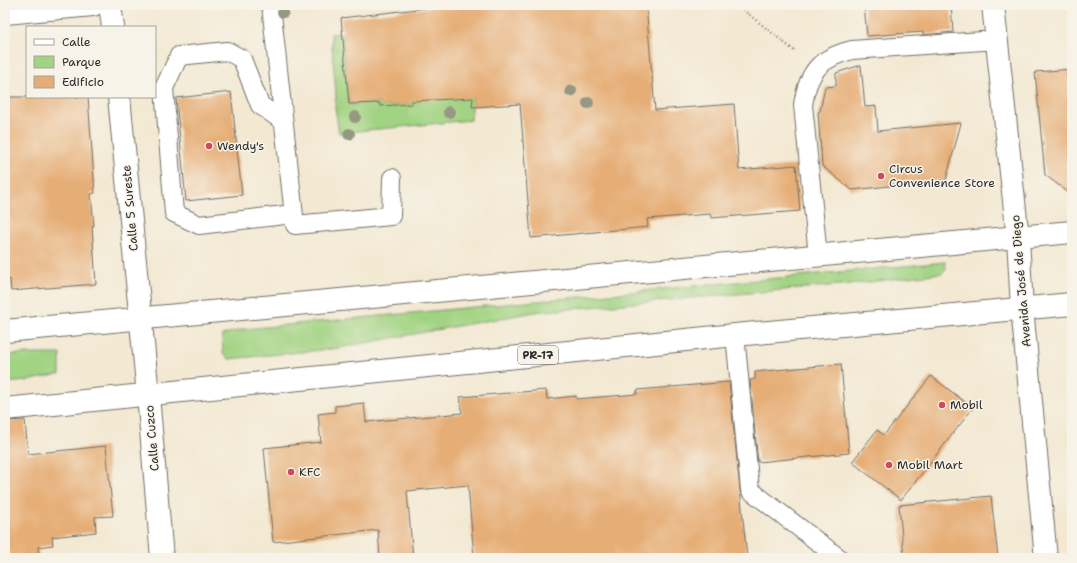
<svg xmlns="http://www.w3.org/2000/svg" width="1077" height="563" font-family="'Shantell Sans',sans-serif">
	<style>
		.green { fill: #a1d382; stroke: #667f56 }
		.building { fill: #e6ae77 }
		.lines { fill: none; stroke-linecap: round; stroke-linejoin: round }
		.lane-casing { stroke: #716e66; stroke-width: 20 }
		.street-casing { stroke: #716e66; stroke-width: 24 }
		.secondary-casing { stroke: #716e66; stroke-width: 24 }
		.primary-casing { stroke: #716e66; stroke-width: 24 }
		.path { stroke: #716e66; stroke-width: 2.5; stroke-dasharray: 1 3; stroke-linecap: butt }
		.lane { stroke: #fff; stroke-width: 18 }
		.street { stroke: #fff; stroke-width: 22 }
		.secondary { stroke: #fff; stroke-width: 22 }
		.primary { stroke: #fff; stroke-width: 22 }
		.tree { fill: #959883 }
		.poi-dot { fill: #d1495b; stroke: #f7f3e8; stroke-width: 1.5 }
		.labels { text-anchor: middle; stroke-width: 3; stroke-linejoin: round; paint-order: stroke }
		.shield { fill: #f7f3e8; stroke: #686764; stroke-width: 1 }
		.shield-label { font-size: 11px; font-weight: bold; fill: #2b2b2b }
		.poi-label { font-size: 12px; fill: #2b2b2b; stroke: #f7f3e8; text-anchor: start }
		.street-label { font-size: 12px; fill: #2b2b2b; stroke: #f7f3e8 }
	</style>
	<rect width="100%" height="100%" fill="#f7f3e8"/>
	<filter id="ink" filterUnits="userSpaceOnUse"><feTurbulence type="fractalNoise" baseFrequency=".025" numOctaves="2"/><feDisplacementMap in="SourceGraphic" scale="8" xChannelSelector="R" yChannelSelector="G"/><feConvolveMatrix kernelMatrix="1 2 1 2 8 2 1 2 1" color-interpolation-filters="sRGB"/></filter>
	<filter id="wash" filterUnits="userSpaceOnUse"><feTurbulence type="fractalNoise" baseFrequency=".012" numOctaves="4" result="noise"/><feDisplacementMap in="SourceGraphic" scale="16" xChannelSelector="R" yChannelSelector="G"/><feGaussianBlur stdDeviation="0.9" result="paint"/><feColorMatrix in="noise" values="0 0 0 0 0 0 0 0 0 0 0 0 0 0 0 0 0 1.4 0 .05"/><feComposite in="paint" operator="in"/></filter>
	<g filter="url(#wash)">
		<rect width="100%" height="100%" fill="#f3e9d3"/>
		<g class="green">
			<path d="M342,33L349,104L380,103L381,106L412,104V97L473,93L471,120L339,133L335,107L336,95L331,34Z"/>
			<path d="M945,262L946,269L942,273L862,283L535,312L332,349L229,359L223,354L222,335L244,329Z"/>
			<path d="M24,354H60V374L27,381L5,383V355Z"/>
		</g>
		<g id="blocks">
			<g class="building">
				<path d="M452,5H646L655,110L734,104L739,170L796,165L800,211L711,218L710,214L647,219L648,227L531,238L520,104L472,107L473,98L412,101V104L380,106V103L349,104L341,18Z"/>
				<path d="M864,5H951L953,32L923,35V32L867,36Z"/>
				<path d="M861,65L865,107L876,106L878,131L961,123L946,180L852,190L822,166L818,112L820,111L825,87L836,86V73Z"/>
				<path d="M1072,69V195L1045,175L1035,72Z"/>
				<path d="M231,92L242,195L186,201L176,98Z"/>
				<path d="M5,97H88L95,193L91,194L94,226H92L96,284L11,291L10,279L5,280Z"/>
				<path d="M841,364L849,453L758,462L750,380L755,379V372Z"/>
				<path d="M931,376L973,408L901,500L852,462L877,430L884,435Z"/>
				<path d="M729,382L747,558H474L468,485L407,491L413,558H380L378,530L273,542L264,448L321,442L318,414L335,412V406L364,403L366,422L462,413L460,397L546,390L547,399L576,396V399L637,394V390Z"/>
				<path d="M25,420L28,454L106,446L113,516L95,517L96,532L52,537L53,545L38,547L39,558H5V421Z"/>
				<path d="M991,496L998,558H904L899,505Z"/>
			</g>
		</g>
	</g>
	<g filter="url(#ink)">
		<use href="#blocks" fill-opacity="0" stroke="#716e66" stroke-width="1"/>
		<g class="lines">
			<defs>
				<g id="lane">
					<path d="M271,5L295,225L391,216L392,178"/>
					<path d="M283,121L260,105L242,59L227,51L179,56L164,88L174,213L199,225L293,214"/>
					<path d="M818,256L803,105C808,71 820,58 852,50L997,40"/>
					<path d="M735,335L750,490L839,558"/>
				</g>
				<g id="street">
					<path d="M110,5L113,27"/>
					<path d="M5,13L93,5"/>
					<path d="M119,97L148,395L162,558"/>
				</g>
				<path id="secondary" d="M993,5L1018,238L1022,308L1046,558"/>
				<g id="primary">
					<path d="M5,331L1072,232"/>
					<path d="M5,409L735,335L1072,304"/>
				</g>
			</defs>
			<use href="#lane" class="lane-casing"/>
			<use href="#street" class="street-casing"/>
			<use href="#secondary" class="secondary-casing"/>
			<use href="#primary" class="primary-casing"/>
			<path class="path" d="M737,5L796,52"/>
			<use href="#lane" class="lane"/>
			<use href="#street" class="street"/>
			<use href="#secondary" class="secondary"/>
			<use href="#primary" class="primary"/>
		</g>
		<g class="tree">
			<circle cx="283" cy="12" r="6"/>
			<circle cx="571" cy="91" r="6"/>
			<circle cx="588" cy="103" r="6"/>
			<circle cx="449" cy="112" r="6"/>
			<circle cx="355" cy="117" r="6"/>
			<circle cx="349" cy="134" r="6"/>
		</g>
	</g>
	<g class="poi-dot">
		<circle cx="209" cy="146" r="4"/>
		<circle cx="881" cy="176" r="4"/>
		<circle cx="942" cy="405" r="4"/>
		<circle cx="889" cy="465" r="4"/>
		<circle cx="291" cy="472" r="4"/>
	</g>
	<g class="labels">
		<rect class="shield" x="518" y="346" width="40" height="18" rx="3"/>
		<g class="shield-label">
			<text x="538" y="359">PR-17</text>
		</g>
		<g class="poi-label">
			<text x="217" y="150">Wendy's</text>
			<text x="889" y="173">Circus<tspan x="889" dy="14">Convenience Store</tspan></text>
			<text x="950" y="409">Mobil</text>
			<text x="897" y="469">Mobil Mart</text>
			<text x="299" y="476">KFC</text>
		</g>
		<g class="street-label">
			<text transform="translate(130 208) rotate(-95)" y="4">Calle 5 Sureste</text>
			<text transform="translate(1021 281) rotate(-95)" y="4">Avenida José de Diego</text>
			<text transform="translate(152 438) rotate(-95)" y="4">Calle Cuzco</text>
		</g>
	</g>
	<rect width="1077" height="563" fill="none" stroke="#f7f3e8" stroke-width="20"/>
	<rect x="26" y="26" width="130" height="72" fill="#f7f3e8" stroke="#a5a39c"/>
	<rect x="34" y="39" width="20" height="6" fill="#ffffff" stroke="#a5a39c"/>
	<text x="62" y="46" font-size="12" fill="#2b2b2b">Calle</text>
	<rect x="34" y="56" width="20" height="12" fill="#a1d382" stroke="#a5a39c"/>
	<text x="62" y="66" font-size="12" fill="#2b2b2b">Parque</text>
	<rect x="34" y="76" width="20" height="12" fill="#e6ae77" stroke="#a5a39c"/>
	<text x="62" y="86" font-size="12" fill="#2b2b2b">Edificio</text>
</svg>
